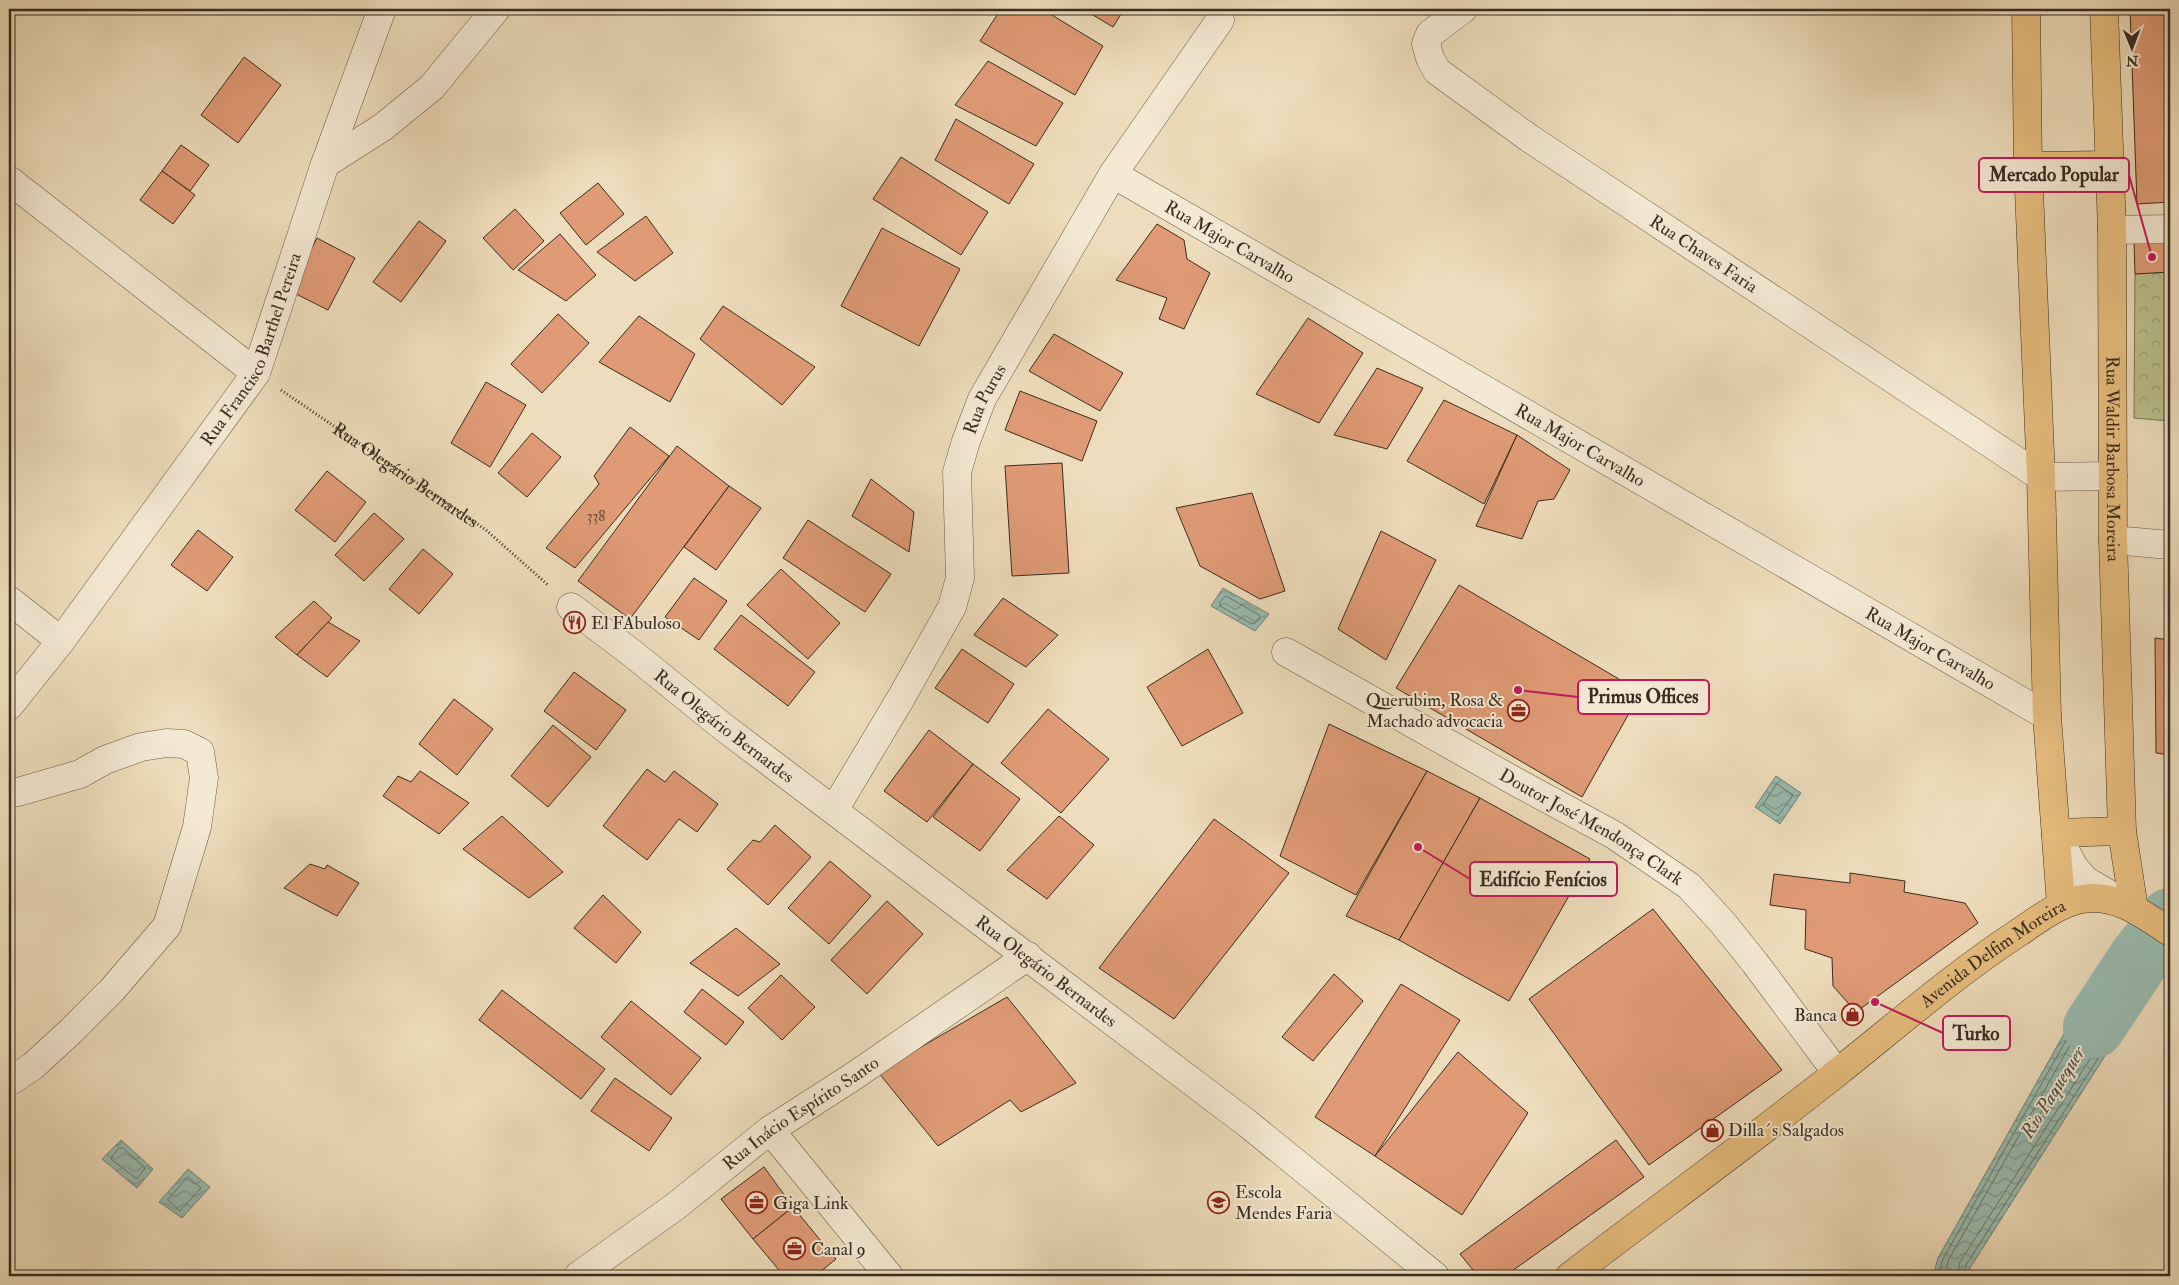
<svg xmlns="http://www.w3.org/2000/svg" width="2179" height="1285" font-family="'IM FELL Double Pica',serif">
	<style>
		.park { fill: url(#park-crowns); stroke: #7a7658 }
		.water { fill: url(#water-waves); stroke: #728376 }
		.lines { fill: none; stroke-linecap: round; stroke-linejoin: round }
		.shore { stroke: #687468; stroke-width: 1 }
		.river { stroke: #99bcb0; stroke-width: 62 }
		.building { fill: #e09b76; stroke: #382d20 }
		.minor-casing { stroke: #665947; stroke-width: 29 }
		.major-casing { stroke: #382d20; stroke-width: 29 }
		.path { stroke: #382d20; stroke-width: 3; stroke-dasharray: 1 2.5; stroke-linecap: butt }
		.minor { stroke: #f4e9d3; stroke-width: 28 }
		.major { stroke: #e7be7e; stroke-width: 28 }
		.labels { text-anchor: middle; stroke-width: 4; stroke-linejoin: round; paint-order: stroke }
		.number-label { font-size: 15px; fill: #624836 }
		.street-label { font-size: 18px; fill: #382d20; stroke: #f4e9d3 }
		.poi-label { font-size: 18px; fill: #382d20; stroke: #f4e9d3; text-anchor: start }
		.water-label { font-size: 19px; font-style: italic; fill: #505144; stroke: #f4e9d3 }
		.leader { fill: none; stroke: #c2185b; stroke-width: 2 }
		.callout-dot { fill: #c2185b; stroke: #f4e9d3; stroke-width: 2 }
		.callout { fill: #f4e9d3; stroke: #c2185b; stroke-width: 2 }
		.callout-label { font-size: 19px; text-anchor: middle; font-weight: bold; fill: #382d20 }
	</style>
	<defs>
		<pattern id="park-crowns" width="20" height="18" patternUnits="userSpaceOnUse" patternTransform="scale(1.25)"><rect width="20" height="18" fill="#bbc08f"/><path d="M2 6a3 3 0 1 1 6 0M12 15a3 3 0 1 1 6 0" fill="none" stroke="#999c74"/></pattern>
		<pattern id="water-waves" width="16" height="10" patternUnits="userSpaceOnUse" patternTransform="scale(1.25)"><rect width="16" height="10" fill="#99bcb0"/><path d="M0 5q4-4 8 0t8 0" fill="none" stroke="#7e998f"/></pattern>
	</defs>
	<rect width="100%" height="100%" fill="#eeddbc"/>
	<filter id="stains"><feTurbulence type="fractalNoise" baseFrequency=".004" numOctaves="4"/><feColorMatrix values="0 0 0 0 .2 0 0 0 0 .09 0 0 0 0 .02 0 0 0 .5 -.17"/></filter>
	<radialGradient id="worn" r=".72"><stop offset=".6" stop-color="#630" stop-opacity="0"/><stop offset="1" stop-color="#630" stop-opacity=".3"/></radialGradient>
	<path class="park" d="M2170,272V421L2134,418L2135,274Z"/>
	<g class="water">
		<path d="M1223,588L1269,614L1255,631L1211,606Z"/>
		<path d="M1776,776L1801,793L1780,824L1755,807Z"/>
		<path d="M2120,946L2158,965L2124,1026L1970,1268L1968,1276H1933L1938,1258L2087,993Z"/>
		<path d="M121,1140L153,1169L137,1188L102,1159Z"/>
		<path d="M188,1169L210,1187L182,1218L159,1202Z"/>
	</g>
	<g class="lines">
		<g class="shore">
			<path d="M1226,596L1259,615L1260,617L1255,623L1252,624L1220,606V602Z"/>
			<path d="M1777,784L1793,795L1778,816L1763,805Z"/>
			<path d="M2127,970L2131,972V975L2108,1017L2045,1116L2041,1117L2040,1114L2102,1003Z"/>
			<path d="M119,1148H123L145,1168L137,1179L111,1159Z"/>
			<path d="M188,1177L201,1188L180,1211L168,1200Z"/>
			<path d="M1938,1276L1943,1259L2091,996L2122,953L2149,966L2150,969L2120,1024L1966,1265L1963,1276"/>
			<path d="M1945,1276L1948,1261L2096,999L2123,961L2141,969L2142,972L2115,1020L1960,1262L1957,1276"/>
		</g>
		<path class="river" d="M2094,1027L2139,959L2170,919"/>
	</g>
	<g class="building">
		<path d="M1001,9H1042L1103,46L1075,95L980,41Z"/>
		<path d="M1083,9H1124L1113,27Z"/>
		<path d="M2130,9H2170V202L2137,204Z"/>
		<path d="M244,57L281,85L238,143L201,115Z"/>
		<path d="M988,61L1063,103L1036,146L955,105Z"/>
		<path d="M956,119L1034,164L1009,204L935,160Z"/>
		<path d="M181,145L209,165L190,191L162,171Z"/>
		<path d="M901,157L988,212L961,255L873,199Z"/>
		<path d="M162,171L195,195L173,224L140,200Z"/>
		<path d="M598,183L624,214L586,245L560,213Z"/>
		<path d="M515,209L544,241L513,270L483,238Z"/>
		<path d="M646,216L673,253L635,281L597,252Z"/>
		<path d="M419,221L446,241L401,302L373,282Z"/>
		<path d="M1157,224L1184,240L1187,259L1210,273L1184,329L1159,319L1167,298L1116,280Z"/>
		<path d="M882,228L960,269L919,346L841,306Z"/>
		<path d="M560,234L596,275L566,301L518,270Z"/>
		<path d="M317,238L355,258L328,310L290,291Z"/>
		<path d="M2170,240V272L2135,274L2134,242Z"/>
		<path d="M723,306L815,367L782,405L700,339Z"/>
		<path d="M558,314L589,343L542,393L511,364Z"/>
		<path d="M639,316L695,354L670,402L599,362Z"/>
		<path d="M1308,318L1363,353L1319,423L1256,394Z"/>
		<path d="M1054,334L1123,373L1100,411L1029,371Z"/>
		<path d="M1377,368L1423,388L1387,449L1334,435Z"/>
		<path d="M486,382L526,405L490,467L451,443Z"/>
		<path d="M1020,391L1097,421L1082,461L1005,430Z"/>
		<path d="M1444,400L1517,435L1484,504L1407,461Z"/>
		<path d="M630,427L669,456L575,568L546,548L599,484L594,476Z"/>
		<path d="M532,433L561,457L527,497L498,473Z"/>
		<path d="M1517,435L1570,470L1554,499L1538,501L1522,539L1476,526Z"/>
		<path d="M677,446L729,486L630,619L578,581Z"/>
		<path d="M1062,463L1069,573L1012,576L1005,466Z"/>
		<path d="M327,471L366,502L335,542L295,510Z"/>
		<path d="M871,479L914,512L909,552L852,516Z"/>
		<path d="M729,486L761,508L716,570L684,547Z"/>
		<path d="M1252,493L1285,591L1260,599L1200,566L1176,508Z"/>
		<path d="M374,513L404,539L364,581L335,555Z"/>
		<path d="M808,520L891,574L865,612L783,558Z"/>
		<path d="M198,530L233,557L207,591L171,565Z"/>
		<path d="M1381,531L1436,560L1386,660L1338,629Z"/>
		<path d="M423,549L453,574L419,614L389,589Z"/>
		<path d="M781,569L840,623L808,659L747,605Z"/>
		<path d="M694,578L727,601L699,640L665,617Z"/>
		<path d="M1459,585L1641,692L1582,797L1396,688Z"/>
		<path d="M1003,598L1058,635L1026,667L974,635Z"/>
		<path d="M314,601L332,618L297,655L275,637Z"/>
		<path d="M741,615L815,672L788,706L714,649Z"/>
		<path d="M328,622L360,641L327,677L297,655Z"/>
		<path d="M2155,638L2170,640V755L2156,753Z"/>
		<path d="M962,649L1014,684L988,723L935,688Z"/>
		<path d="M1208,649L1243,713L1182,746L1147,687Z"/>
		<path d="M574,672L626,710L596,750L544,711Z"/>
		<path d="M454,699L493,729L457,775L419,744Z"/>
		<path d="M1048,709L1109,759L1061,813L1001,763Z"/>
		<path d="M1329,724L1427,771L1356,895L1280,856Z"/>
		<path d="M553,725L591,757L548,807L511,776Z"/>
		<path d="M929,730L973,764L927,822L884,791Z"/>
		<path d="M973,764L1020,799L980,851L933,817Z"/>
		<path d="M647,769L665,782L674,771L718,804L697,832L679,819L647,860L603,826Z"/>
		<path d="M420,771L469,803L439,834L383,796L398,776L411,782Z"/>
		<path d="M1427,771L1480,798L1399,940L1346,916Z"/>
		<path d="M1480,798L1590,859L1509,1001L1399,940Z"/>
		<path d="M502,816L563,872L529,898L463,849Z"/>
		<path d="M1059,816L1094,845L1047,899L1007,870Z"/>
		<path d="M1214,819L1289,873L1174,1019L1099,968Z"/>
		<path d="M775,825L811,857L768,905L727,869L753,840L760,842Z"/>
		<path d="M830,861L871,896L829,944L788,908Z"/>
		<path d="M310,864L325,869L327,865L359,883L337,916L284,888Z"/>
		<path d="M1850,873L1905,881L1904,892L1965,903L1978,923L1856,1012L1833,986L1832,958L1805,949L1806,910L1770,905L1774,874L1850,883Z"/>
		<path d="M603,895L641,932L616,963L574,928Z"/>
		<path d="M887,901L923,934L867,994L831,960Z"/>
		<path d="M1653,909L1782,1070L1649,1165L1529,999Z"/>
		<path d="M736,928L780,964L738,996L690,963Z"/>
		<path d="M1334,974L1363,1001L1313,1061L1282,1037Z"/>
		<path d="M781,975L815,1007L782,1040L748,1008Z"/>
		<path d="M1401,984L1460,1020L1375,1156L1315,1117Z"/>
		<path d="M702,989L744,1022L726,1045L684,1012Z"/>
		<path d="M502,990L605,1069L581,1099L479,1020Z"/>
		<path d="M1007,997L1076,1083L1021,1112L1010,1100L938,1146L878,1072Z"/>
		<path d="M631,1001L701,1058L671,1095L601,1037Z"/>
		<path d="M1458,1052L1528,1113L1462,1215L1375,1156Z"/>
		<path d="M615,1078L672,1118L649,1151L591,1111Z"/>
		<path d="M1616,1140L1644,1177L1505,1276H1478L1460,1254Z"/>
		<path d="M764,1167L793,1207L753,1239L721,1199Z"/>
		<path d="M793,1207L836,1259L815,1276H784L753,1239Z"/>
	</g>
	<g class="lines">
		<defs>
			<g id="minor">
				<path id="s2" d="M1463,9L1430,34L1426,44L1430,58L1437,71L1529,138L2041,477L2113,476"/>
				<path d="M325,164L382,9"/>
				<path id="s3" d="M1113,174L2047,716"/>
				<path d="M9,180L256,373"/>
				<path d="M2112,230L2170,229"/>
				<path d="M2113,540L2170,545"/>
				<path d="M9,600L61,641"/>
				<path id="s4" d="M571,607L633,654L722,726L1248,1124L1435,1276"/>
				<path id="s5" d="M1286,652L1518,783L1614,835L1689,886L1722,922L1755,963L1837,1073"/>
				<path id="s6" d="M9,706L61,641L256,373L325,164L383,127L432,87L496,9"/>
				<path d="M9,792H18L80,774L105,760L141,747L167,743L184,744L200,752L204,778L197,827L167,926L112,990L71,1031L33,1066L9,1082"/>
				<path id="s7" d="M834,810L901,698L952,607L960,578L957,472L966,441L982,399L1113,174L1220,20"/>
				<path d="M2056,833L2074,867L2085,880L2124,903"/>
				<path d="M770,1130L889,1276"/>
				<path id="s8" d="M578,1276L676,1206L770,1130L854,1076L1028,956"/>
			</g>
			<g id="major">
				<path d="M2026,9L2028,166L2041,477L2047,716L2061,905"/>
				<path id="s9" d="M2104,9L2112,230L2113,540L2122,831L2134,909"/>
				<path d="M2028,166L2109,165"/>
				<path d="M2056,833L2122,831"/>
				<path id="s10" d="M1570,1276C1659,1208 1750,1142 1838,1072C1897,1025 1954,975 2018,933C2036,921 2055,906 2077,900C2112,891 2142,913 2170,932"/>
			</g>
		</defs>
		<use href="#minor" class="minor-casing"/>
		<use href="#major" class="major-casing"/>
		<path class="path" id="s1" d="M281,390L486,530L548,585"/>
		<use href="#minor" class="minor"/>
		<use href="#major" class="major"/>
	</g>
	<defs>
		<symbol id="restaurant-ring" viewBox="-11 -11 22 22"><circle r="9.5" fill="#f4e9d3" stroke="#8f2418" stroke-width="1.5"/><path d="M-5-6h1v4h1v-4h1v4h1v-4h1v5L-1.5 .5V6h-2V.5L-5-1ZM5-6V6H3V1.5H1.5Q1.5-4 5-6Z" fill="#8f2418"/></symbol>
		<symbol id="office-ring" viewBox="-11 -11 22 22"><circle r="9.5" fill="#f4e9d3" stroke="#8f2418" stroke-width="1.5"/><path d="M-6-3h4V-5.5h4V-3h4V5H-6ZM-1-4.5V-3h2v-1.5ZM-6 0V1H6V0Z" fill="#8f2418"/></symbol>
		<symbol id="shop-ring" viewBox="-11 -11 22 22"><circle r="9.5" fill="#f4e9d3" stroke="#8f2418" stroke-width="1.5"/><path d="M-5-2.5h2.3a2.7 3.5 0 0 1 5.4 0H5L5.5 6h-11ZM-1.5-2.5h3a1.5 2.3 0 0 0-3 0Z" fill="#8f2418"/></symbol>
		<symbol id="school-ring" viewBox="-11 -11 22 22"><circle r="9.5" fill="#f4e9d3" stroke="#8f2418" stroke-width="1.5"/><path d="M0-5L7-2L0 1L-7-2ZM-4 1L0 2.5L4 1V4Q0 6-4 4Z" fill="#8f2418"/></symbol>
	</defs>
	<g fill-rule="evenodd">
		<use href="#restaurant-ring" x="562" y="610" width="25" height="25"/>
		<use href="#office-ring" x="1506" y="698" width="25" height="25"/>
		<use href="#shop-ring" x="1840" y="1002" width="25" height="25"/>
		<use href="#shop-ring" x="1700" y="1118" width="25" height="25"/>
		<use href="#school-ring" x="1206" y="1190" width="25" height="25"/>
		<use href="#office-ring" x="744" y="1190" width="25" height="25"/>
		<use href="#office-ring" x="782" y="1236" width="25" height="25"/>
	</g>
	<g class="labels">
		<g class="number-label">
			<text x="596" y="521">338</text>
		</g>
		<g class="street-label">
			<text dy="6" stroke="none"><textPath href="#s3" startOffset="135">Rua Major Carvalho</textPath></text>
			<text dy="6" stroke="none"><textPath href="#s2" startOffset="405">Rua Chaves Faria</textPath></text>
			<text dy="6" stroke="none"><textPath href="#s6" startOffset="434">Rua Francisco Barthel Pereira</textPath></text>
			<text dy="6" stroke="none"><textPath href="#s7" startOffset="449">Rua Purus</textPath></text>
			<text dy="6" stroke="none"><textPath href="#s3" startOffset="540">Rua Major Carvalho</textPath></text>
			<text dy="6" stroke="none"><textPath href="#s9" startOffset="450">Rua Waldir Barbosa Moreira</textPath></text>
			<text dy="6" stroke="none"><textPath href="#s1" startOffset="151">Rua Olegário Bernardes</textPath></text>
			<text dy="6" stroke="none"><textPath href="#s3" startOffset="945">Rua Major Carvalho</textPath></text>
			<text dy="6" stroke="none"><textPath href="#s4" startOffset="194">Rua Olegário Bernardes</textPath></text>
			<text dy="6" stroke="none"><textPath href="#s5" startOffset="352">Doutor José Mendonça Clark</textPath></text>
			<text dy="6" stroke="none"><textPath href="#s10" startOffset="532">Avenida Delfim Moreira</textPath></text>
			<text dy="6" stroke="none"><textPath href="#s4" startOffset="599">Rua Olegário Bernardes</textPath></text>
			<text dy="6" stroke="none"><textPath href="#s8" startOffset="276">Rua Inácio Espírito Santo</textPath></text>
		</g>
		<g class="poi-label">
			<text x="591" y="629">El FAbuloso</text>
			<text x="1503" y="706" text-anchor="end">Querubim, Rosa &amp;<tspan x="1503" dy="21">Machado advocacia</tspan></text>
			<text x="1837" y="1021" text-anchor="end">Banca</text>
			<text x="1728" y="1136">Dilla´s Salgados</text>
			<text x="1235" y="1198">Escola<tspan x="1235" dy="21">Mendes Faria</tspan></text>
			<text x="773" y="1209">Giga Link</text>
			<text x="811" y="1255">Canal 9</text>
		</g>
		<g class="water-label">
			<text transform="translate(2052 1092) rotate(-58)" y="7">Rio Paquequer</text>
		</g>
	</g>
	<path class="leader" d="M2152 257L2129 175M1518 690L1578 697M1418 847L1470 879M1875 1002L1943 1033"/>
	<g class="callout-dot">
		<circle cx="2152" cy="257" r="5"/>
		<circle cx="1518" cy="690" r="5"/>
		<circle cx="1418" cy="847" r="5"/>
		<circle cx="1875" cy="1002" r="5"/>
	</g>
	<g class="callout">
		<rect x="1979" y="158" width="150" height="34" rx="5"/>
		<rect x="1578" y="680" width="131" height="34" rx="5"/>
		<rect x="1470" y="862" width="147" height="34" rx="5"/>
		<rect x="1943" y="1016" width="67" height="34" rx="5"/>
	</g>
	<g class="callout-label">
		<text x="2054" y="181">Mercado Popular</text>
		<text x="1643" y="703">Primus Offices</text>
		<text x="1543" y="886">Edifício Fenícios</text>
		<text x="1976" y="1040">Turko</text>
	</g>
	<rect width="2179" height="1285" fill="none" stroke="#eeddbc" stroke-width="30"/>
	<rect x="10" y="10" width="2159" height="1265" fill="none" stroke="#382d20" stroke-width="2.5"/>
	<rect x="15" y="15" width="2149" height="1255" fill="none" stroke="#382d20"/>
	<g transform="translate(2132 48) rotate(179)" stroke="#f4e9d3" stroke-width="4" paint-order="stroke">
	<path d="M0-4L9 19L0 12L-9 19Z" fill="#382d20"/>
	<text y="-8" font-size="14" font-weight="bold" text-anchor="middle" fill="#382d20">N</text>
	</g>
	<rect width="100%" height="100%" filter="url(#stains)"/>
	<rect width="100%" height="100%" fill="url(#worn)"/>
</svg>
